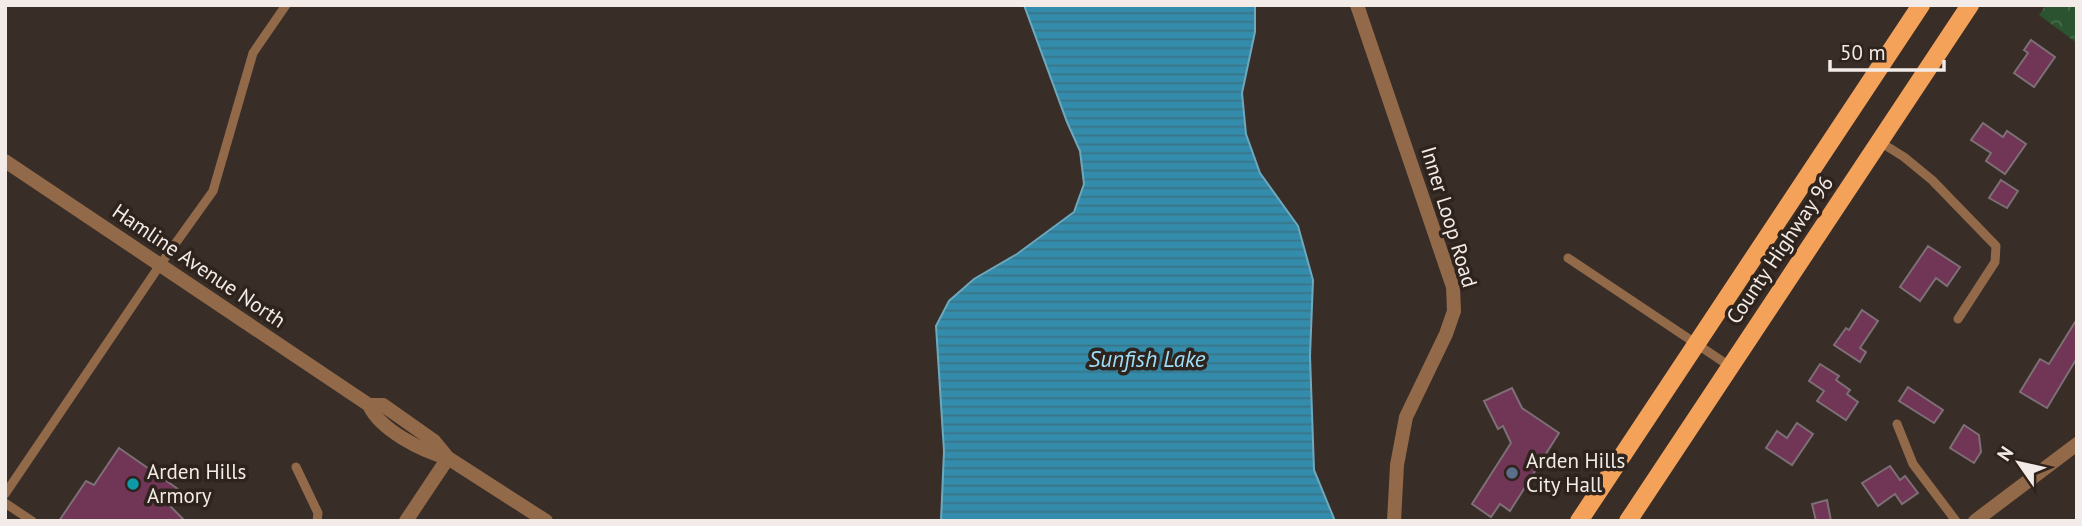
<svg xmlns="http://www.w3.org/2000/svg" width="2082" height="526" font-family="'PT Sans',sans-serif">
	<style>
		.forest { fill: url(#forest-crowns) }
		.water { fill: url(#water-rules); stroke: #6da8bd; stroke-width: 2 }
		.building { fill: #713556; stroke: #7d6f75; stroke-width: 2 }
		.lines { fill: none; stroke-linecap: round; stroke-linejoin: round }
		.lane { stroke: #926949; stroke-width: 9 }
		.street { stroke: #926949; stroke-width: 14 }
		.primary { stroke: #f4a159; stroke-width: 18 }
		.service-dot { fill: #5c6f8a; stroke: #2e231d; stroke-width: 2.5 }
		.culture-dot { fill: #0f9aa8; stroke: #2e231d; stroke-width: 2.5 }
		.labels { text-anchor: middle; stroke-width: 7; stroke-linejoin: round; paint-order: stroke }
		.street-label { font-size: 21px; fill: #f3ebe7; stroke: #2e231d }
		.poi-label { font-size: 21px; fill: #f3ebe7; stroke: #2e231d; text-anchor: start }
		.water-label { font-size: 23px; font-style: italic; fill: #9ddff9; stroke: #2e231d }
	</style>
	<defs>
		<pattern id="forest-crowns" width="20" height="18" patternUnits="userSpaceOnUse" patternTransform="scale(1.75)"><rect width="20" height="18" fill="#2b532f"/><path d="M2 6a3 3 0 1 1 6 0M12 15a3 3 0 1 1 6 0" fill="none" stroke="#4a6c4d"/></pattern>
		<pattern id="water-rules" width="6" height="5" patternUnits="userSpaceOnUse" patternTransform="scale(1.75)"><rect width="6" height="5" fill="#338cab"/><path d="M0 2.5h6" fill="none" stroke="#3b7487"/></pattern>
	</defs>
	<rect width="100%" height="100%" fill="#382d27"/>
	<path class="forest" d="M2046,5H2077V43L2039,15Z"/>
	<path class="water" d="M1024,5H1255V32L1242,93L1246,134L1260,173L1298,226L1313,280L1310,356L1314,470L1335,521H941L944,451L936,326L949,301L974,279L1017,254L1074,212L1084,184L1080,151L1067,122Z"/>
	<g class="building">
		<path d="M2031,40L2055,57L2034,87L2014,73L2028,53L2024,50Z"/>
		<path d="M1983,123L2003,137L2007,131L2026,144L2005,174L1986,161L1991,153L1971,140Z"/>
		<path d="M2001,180L2018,191L2007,208L1989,198Z"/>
		<path d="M1928,246L1960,267L1947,286L1936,278L1920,301L1900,287Z"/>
		<path d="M1862,310L1878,321L1860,348L1866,352L1860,362L1834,345L1846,328L1849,330Z"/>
		<path d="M2077,319V358L2047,408L2020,392L2040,359L2049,364Z"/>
		<path d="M1820,364L1839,376L1836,380L1850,390L1847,394L1858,402L1846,420L1817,401L1824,391L1809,381Z"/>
		<path d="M1908,387L1943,410L1934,423L1899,401Z"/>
		<path d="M1512,388L1522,408L1559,433L1510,511L1500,504L1491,517L1472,504L1511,443L1503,426L1498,429L1484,401Z"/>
		<path d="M1797,423L1813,434L1792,465L1766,448L1777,431L1787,438Z"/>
		<path d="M1964,425L1979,435L1981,452L1974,463L1950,448Z"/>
		<path d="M119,448L178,489L168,504L185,521H59L86,481L94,485Z"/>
		<path d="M1890,466L1900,480L1905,476L1918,493L1902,504L1895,494L1878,506L1862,483Z"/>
		<path d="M1827,500L1831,521H1816L1812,504Z"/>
	</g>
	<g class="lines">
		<g class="lane">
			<path d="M1880,142L1904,157L1932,180L1996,246L1995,262L1958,319"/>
			<path d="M1568,258L1731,367"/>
			<path d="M1897,424L1913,464L1956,521"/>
			<path d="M296,467L318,513L317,521"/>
			<path d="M5,494L160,265L213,191L253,53L286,5"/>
			<path d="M5,503L32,521"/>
		</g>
		<g class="street">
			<path d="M1357,5L1453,287L1454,311L1446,334L1406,417L1397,465L1394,521"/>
			<path d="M5,161L369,405C380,430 422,451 448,458L406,521"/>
			<path d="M369,405H383L434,441L448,458L546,521"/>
			<path d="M1975,521L2077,444"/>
		</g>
		<g class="primary">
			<path d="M1579,521L1921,5"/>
			<path d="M1628,521L1970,5"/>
		</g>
	</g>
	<circle class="service-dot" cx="1512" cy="473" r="7"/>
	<circle class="culture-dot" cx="133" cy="484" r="7"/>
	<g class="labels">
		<g class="street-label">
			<text transform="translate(1449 217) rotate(73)" y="7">Inner Loop Road</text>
			<text transform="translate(1780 250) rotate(-56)" y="7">County Highway 96</text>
			<text transform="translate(199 266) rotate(34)" y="7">Hamline Avenue North</text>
		</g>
		<g class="poi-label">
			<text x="1526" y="468">Arden Hills<tspan x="1526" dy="24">City Hall</tspan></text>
			<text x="147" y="479">Arden Hills<tspan x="147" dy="24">Armory</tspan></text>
		</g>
		<g class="water-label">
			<text x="1147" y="367">Sunfish Lake</text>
		</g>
	</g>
	<rect width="2082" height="526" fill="none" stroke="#f3ebe7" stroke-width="14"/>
	<g transform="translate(2019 463) rotate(304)" stroke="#2e231d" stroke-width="5" paint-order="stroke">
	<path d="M0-5L12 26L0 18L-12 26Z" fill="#f3ebe7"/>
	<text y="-10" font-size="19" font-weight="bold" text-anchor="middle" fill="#f3ebe7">N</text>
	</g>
	<path d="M1830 60v10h114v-10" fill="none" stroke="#f3ebe7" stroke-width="3.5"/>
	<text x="1840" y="60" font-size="21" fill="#f3ebe7" stroke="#2e231d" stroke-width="5" paint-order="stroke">50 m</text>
</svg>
